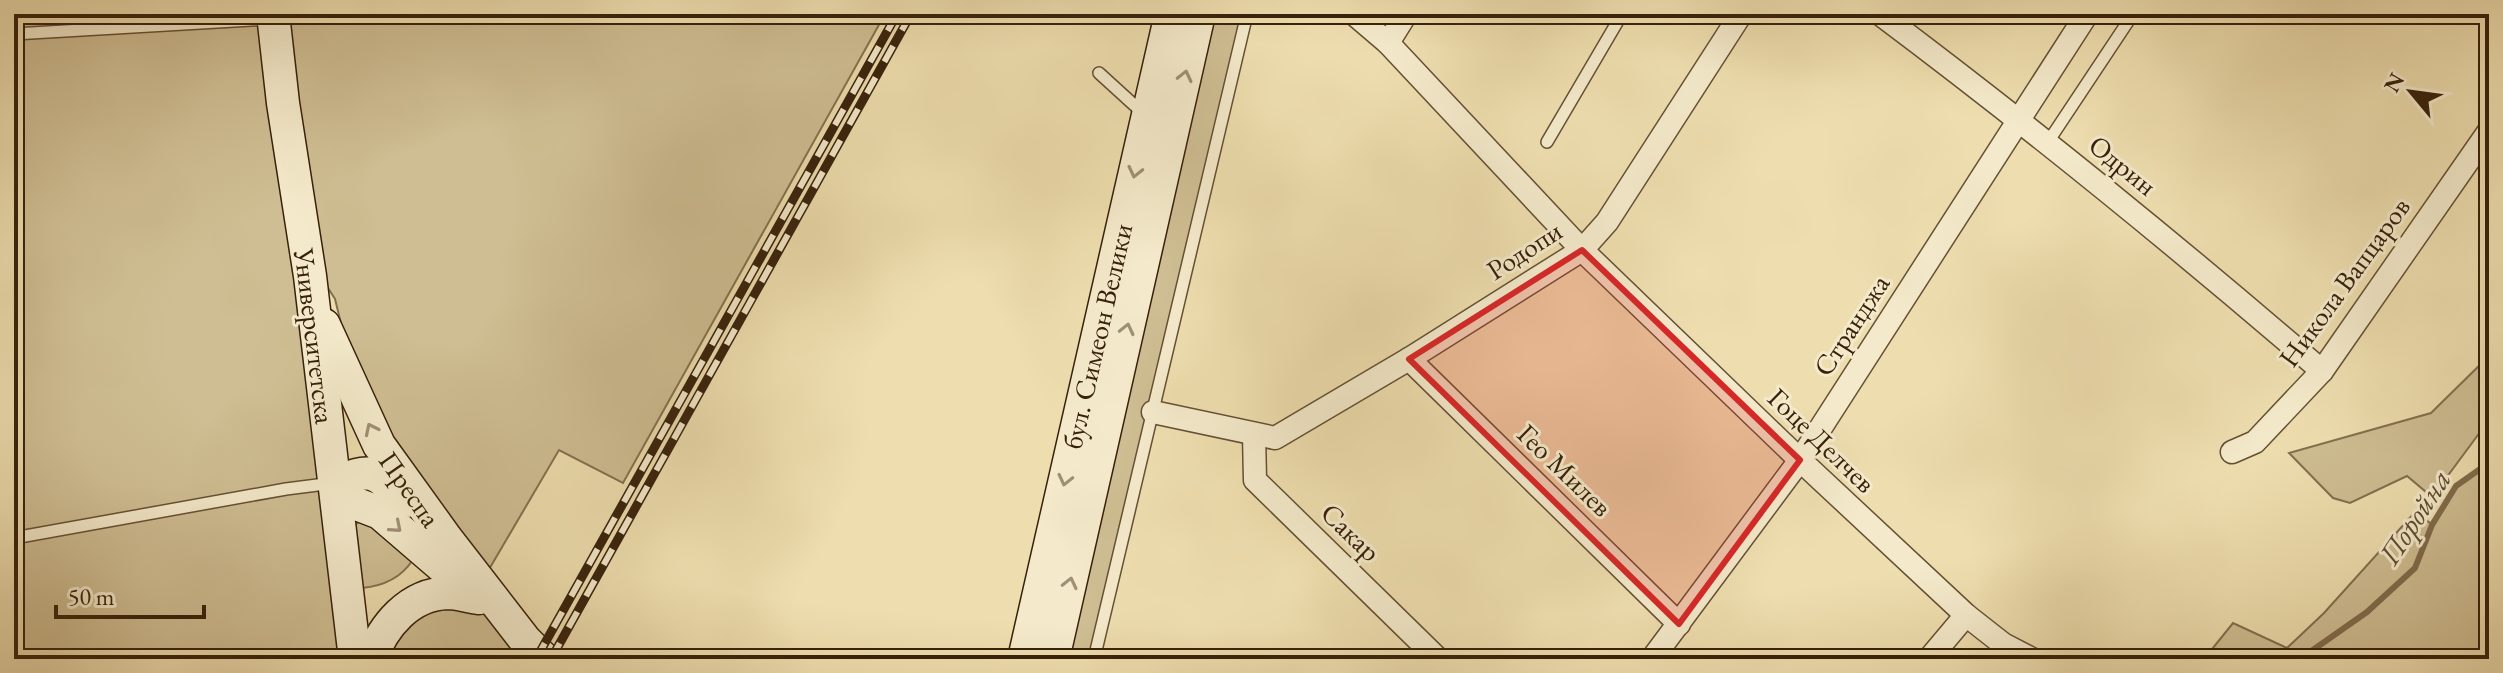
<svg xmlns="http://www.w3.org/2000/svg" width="2503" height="673" font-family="'EB Garamond',serif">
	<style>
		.green { fill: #cfbe93; stroke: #83704f; stroke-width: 2 }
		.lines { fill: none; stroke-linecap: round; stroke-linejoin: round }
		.stream { stroke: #806c4c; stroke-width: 6 }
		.lane-casing { stroke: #655034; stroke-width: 14 }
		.street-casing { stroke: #655034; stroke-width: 25 }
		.secondary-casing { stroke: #37210b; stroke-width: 35 }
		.lane { stroke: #f4eacb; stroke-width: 11 }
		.street { stroke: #f4eacb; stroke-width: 22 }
		.secondary { stroke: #f4eacb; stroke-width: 32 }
		.rail-casing { stroke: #37210b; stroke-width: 9 }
		.rail { stroke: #f4eacb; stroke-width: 6; stroke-dasharray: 18; stroke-linecap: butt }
		.oneway { stroke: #9f9075 }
		.marked { fill: #d62828; fill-opacity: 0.2; stroke: #d62828; stroke-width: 6; stroke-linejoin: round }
		.labels { text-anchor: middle; stroke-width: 6; stroke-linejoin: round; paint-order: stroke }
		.street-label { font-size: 28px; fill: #37210b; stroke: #f4eacb }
		.water-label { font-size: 30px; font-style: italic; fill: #614d31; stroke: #f4eacb }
	</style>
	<rect width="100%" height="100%" fill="#eedeaf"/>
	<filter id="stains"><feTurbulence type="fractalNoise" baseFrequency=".0025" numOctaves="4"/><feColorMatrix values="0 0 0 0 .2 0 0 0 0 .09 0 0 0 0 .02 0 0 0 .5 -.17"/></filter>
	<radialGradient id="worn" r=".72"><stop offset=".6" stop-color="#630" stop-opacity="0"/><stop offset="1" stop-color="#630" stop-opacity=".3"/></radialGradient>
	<g class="green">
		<path d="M14,14H885L623,483L559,450L481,583L525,659H371L378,639L480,583L363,413L335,299L306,254L355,659H14Z"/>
		<path d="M1199,14H1247L1094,659H1053Z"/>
		<path d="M2489,356V420L2432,497L2407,476L2350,503L2333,498L2289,453L2431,413Z"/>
		<path d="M2483,467L2484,502L2480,531L2489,544V659H2204L2233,623L2287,648L2324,613L2415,512L2433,525L2456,486Z"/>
		<path d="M371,516L412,561C400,579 383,586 362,588L349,537L357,523Z"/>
	</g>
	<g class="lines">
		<path class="stream" d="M2300,659L2367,612L2415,568L2432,525L2456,486L2483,467L2489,457"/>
		<defs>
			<g id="lane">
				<path d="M14,34L269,19"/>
				<path d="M1099,73L1144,114"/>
				<path d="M1547,142L1622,14"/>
				<path d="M2048,142L2133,14"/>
				<path d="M14,538L286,489L333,483"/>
				<path d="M1094,659L1247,14"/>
			</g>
			<g id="street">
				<path d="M1354,14L1388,43L1582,250L1800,460L1966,615L2003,644L2032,659"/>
				<path d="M1880,14C2032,128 2178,247 2322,371"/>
				<path d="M1388,43L1406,14"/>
				<path d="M1409,359L1679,624"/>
				<path d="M1153,412L1275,438L1409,359L1582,250L1607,222L1741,14"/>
				<path d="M1254,434L1255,480L1438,659"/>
				<path d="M2232,452L2255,442L2322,371L2489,131"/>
				<path d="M1652,659L1800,460L2087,14"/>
				<path d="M1929,659L1966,615"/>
			</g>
			<g id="secondary">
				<path d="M273,14L283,103L310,276L355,659"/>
				<path d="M324,325L379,445L446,538L525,640L544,659"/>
				<path d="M406,501C375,472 375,466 334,483L354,503L380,513L466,587"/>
				<path d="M371,659C383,626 409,594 448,593C458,593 469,597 479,598"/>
				<path d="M1024,659L1171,14"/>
				<path d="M1053,659L1199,14"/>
			</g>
		</defs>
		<use href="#lane" class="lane-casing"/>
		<use href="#street" class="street-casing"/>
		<use href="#secondary" class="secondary-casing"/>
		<use href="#lane" class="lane"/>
		<use href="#street" class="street"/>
		<use href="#secondary" class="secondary"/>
		<defs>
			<g id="rail">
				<path d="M536,659L897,14"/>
				<path d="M551,659L911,14"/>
			</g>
		</defs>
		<use href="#rail" class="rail-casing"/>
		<use href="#rail" class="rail"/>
	</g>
	<defs><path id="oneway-chevron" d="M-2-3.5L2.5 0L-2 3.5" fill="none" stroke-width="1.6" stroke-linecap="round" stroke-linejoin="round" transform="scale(2)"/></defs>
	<g class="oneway">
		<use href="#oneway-chevron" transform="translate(1185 76) rotate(-77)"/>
		<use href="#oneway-chevron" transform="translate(1135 172) rotate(103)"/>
		<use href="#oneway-chevron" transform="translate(1127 329) rotate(-77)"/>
		<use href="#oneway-chevron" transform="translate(371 429) rotate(-116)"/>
		<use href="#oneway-chevron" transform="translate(1065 480) rotate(103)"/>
		<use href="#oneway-chevron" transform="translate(396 527) rotate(41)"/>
		<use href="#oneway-chevron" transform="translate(1070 583) rotate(-77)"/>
	</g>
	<path class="marked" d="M1582,250L1800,460L1679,624L1409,359Z"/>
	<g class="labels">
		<g class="street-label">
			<text transform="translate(2123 165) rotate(39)" y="10">Одрин</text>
			<text transform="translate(1524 250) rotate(-33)" y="10">Родопи</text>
			<text transform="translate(2344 282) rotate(-54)" y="10">Никола Вапцаров</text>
			<text transform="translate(1851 325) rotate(-57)" y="10">Странджа</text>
			<text transform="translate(315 336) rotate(83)" y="10">Университетска</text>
			<text transform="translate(1097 336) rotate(-77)" y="10">бул. Симеон Велики</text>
			<text transform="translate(1822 440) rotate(44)" y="10">Гоце Делчев</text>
			<text transform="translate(1565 470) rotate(44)" y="10">Гео Милев</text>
			<text transform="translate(410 489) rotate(55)" y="10">Преспа</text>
			<text transform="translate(1351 532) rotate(44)" y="10">Сакар</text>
		</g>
		<g class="water-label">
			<text transform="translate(2415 517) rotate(-57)" y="10">Поройна</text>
		</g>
	</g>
	<rect width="2503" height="673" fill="none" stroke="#eedeaf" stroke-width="48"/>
	<rect x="16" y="16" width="2471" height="641" fill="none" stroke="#37210b" stroke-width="4"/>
	<rect x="24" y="24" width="2455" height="625" fill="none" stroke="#37210b" stroke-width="2"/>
	<g transform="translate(2411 92) rotate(299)" stroke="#f4eacb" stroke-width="6" paint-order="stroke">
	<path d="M0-6L14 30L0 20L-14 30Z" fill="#37210b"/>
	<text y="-12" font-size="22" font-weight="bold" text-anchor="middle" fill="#37210b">N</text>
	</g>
	<path d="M56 605v12h148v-12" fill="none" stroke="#37210b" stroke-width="4"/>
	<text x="68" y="605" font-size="24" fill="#37210b" stroke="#f4eacb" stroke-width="6" paint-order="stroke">50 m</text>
	<rect width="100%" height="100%" filter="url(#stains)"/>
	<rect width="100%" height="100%" fill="url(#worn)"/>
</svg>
